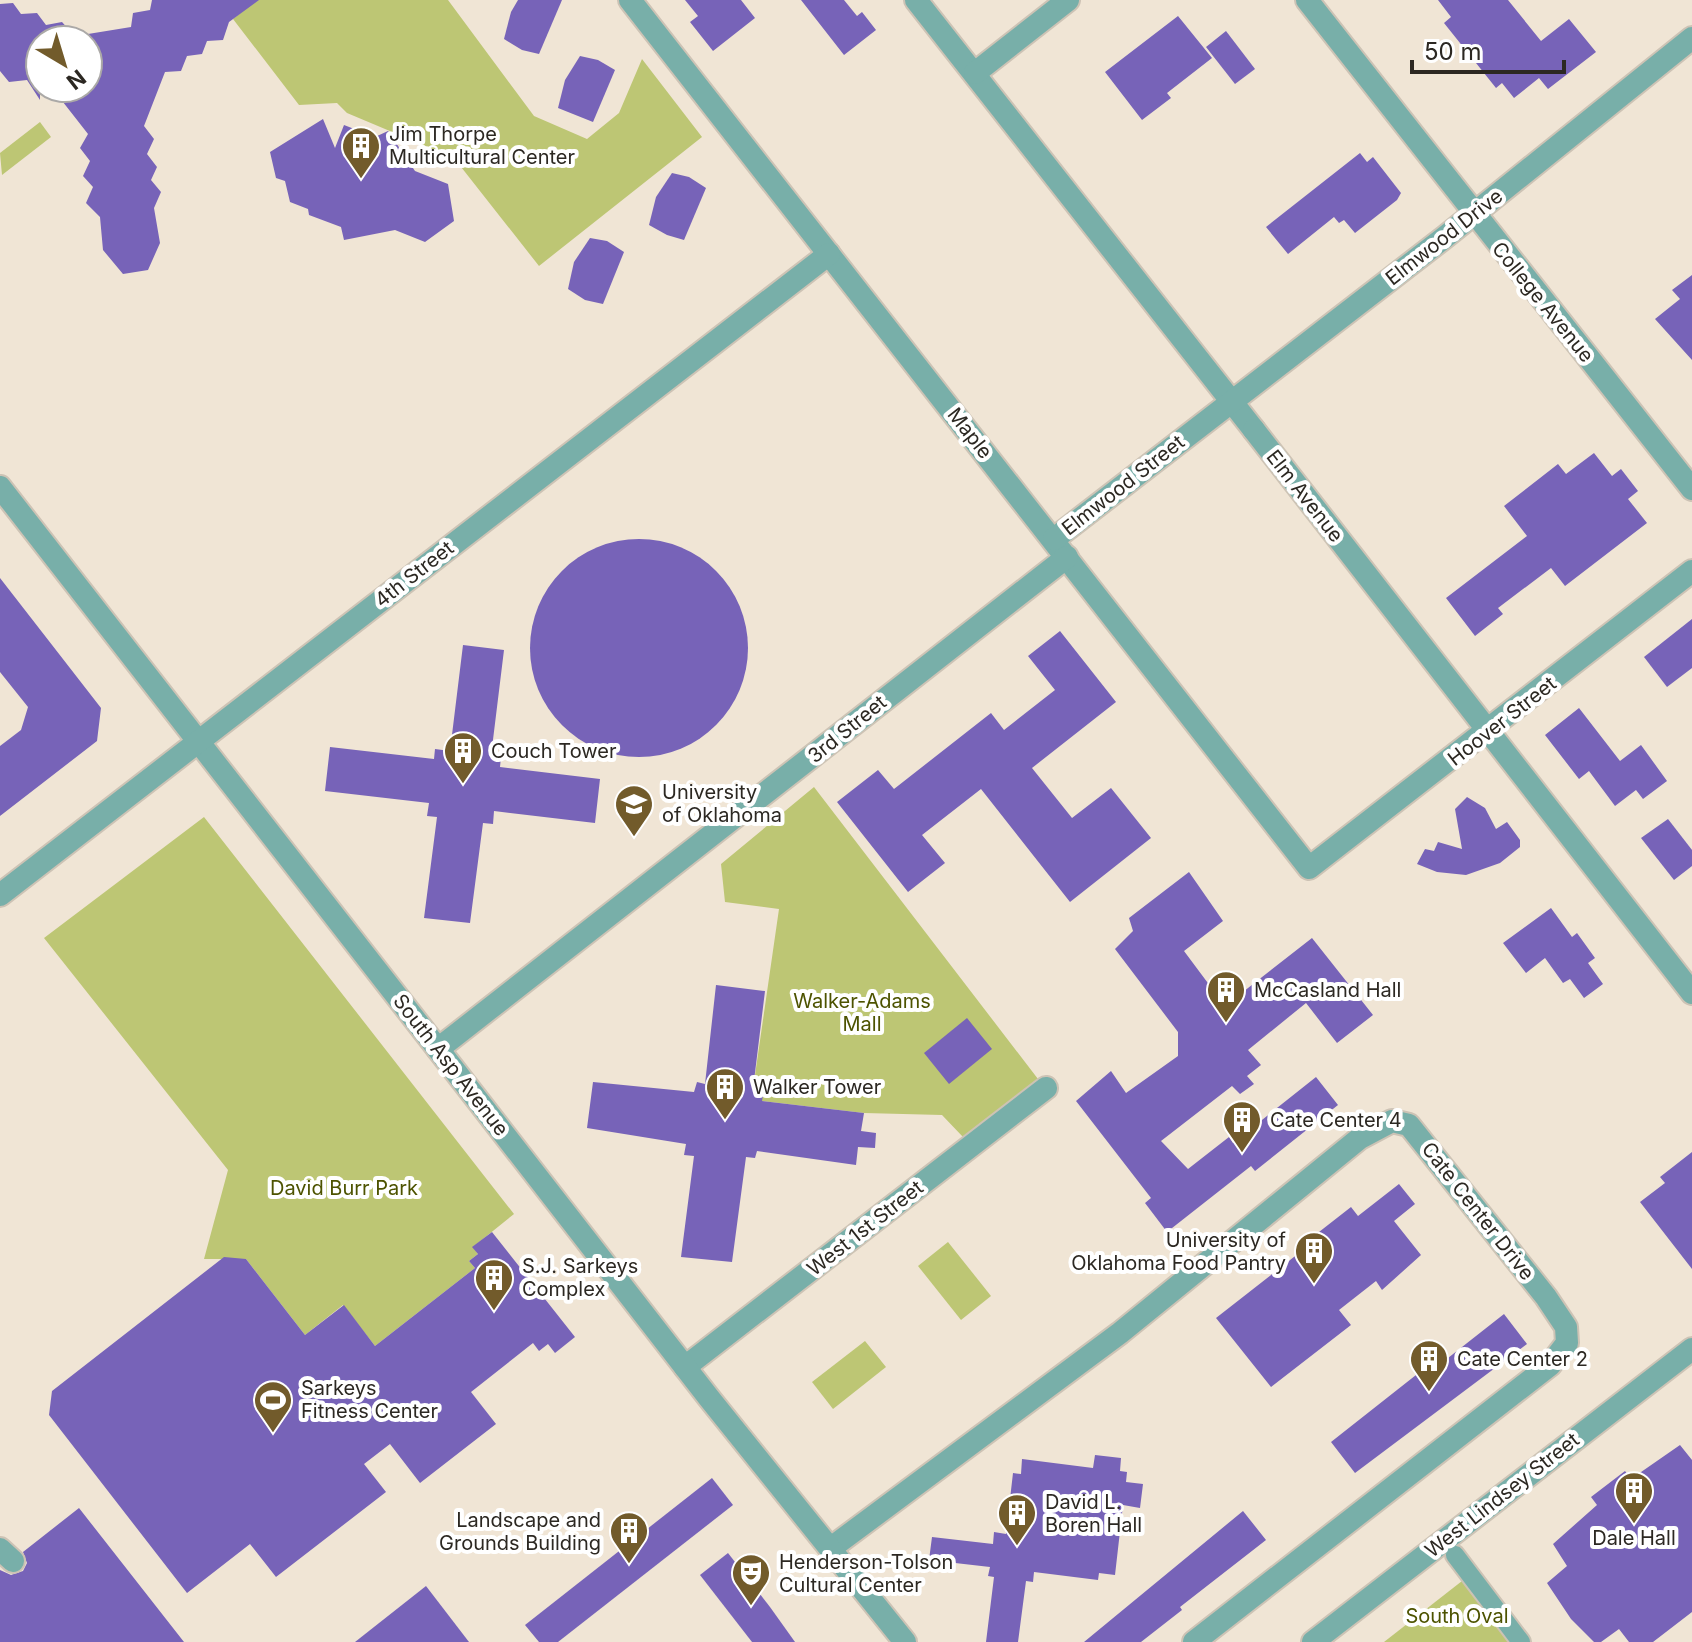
<svg xmlns="http://www.w3.org/2000/svg" width="1692" height="1642" font-family="Inter,sans-serif">
	<style>
		.green { fill: #bdc674 }
		.building { fill: #7763b8 }
		.lines { fill: none; stroke-linecap: round; stroke-linejoin: round }
		.pedestrian-casing { stroke: #cdc3b5; stroke-width: 22 }
		.minor-casing { stroke: #cdc3b5; stroke-width: 26 }
		.tertiary-casing { stroke: #cdc3b5; stroke-width: 26 }
		.pedestrian { stroke: #78afa9; stroke-width: 18 }
		.minor { stroke: #78afa9; stroke-width: 22 }
		.tertiary { stroke: #78afa9; stroke-width: 22 }
		.labels { text-anchor: middle; stroke-width: 8; stroke-linejoin: round; paint-order: stroke }
		.poi-label { font-size: 20px; fill: #2c2822; stroke: #fff; text-anchor: start }
		.street-label { font-size: 20px; fill: #2c2822; stroke: #fff }
		.park-label { font-size: 20px; fill: #4d5300; stroke: #fff }
	</style>
	<rect width="100%" height="100%" fill="#f0e5d5"/>
	<g class="green">
		<path d="M256,0H448L534,116L587,139L619,113L642,59L702,137L539,266L454,158L347,113L337,103L299,105L233,19Z"/>
		<path d="M40,122L51,137L2,175L0,153Z"/>
		<path d="M814,787L1038,1079L963,1137L942,1115L864,1113L762,1101L753,1089L779,909L725,902L721,864Z"/>
		<path d="M204,817L514,1214L473,1247L478,1254L469,1261L475,1268L375,1346L343,1305L305,1335L246,1259H204L228,1170L44,938Z"/>
		<path d="M948,1242L991,1296L961,1320L918,1266Z"/>
		<path d="M865,1341L886,1367L833,1409L812,1382Z"/>
		<path d="M1462,1581L1510,1642H1384Z"/>
	</g>
	<g class="building">
		<path d="M152,0H259L229,22L223,40L207,41L202,54L187,56L181,71L165,72L144,126L154,139L147,154L157,167L151,180L161,192L154,208L160,243L148,270L123,274L103,250L100,217L86,203L93,187L83,176L90,161L80,148L88,134L52,88H88V34L131,27L133,13L150,10Z"/>
		<path d="M518,0H562L539,54L522,50L504,39L511,12Z"/>
		<path d="M685,0H741L755,18L713,51L690,22L698,16Z"/>
		<path d="M801,0H844L857,16L862,12L876,30L844,55Z"/>
		<path d="M1438,0H1508L1541,41L1569,19L1596,52L1548,89L1539,78L1514,98L1502,83L1496,88L1444,23L1451,17Z"/>
		<path d="M13,3L21,14L37,13L46,25L62,22L78,40H40V100L27,80L9,82L0,71V4Z"/>
		<path d="M1178,16L1212,58L1167,93L1171,98L1142,120L1105,72Z"/>
		<path d="M1226,31L1255,69L1235,84L1206,47Z"/>
		<path d="M580,56L598,60L615,70L593,122L558,108L565,80Z"/>
		<path d="M323,119L335,148L344,125L375,137L388,131L415,171L448,184L454,221L425,242L395,230L344,240L341,227L309,215L308,209L290,202L285,181L276,178L270,152Z"/>
		<path d="M1360,153L1367,162L1373,157L1401,193L1397,200L1355,233L1344,220L1339,223L1334,217L1288,254L1266,227Z"/>
		<path d="M672,173L689,177L706,188L684,240L667,235L649,225L656,197Z"/>
		<path d="M590,238L607,241L624,252L603,304L585,300L568,289L574,262Z"/>
		<path d="M1692,275V360L1655,319L1680,299L1672,290Z"/>
		<path d="M1594,453L1612,476L1621,469L1638,491L1628,499L1647,523L1565,586L1551,568L1498,608L1503,614L1475,636L1446,598L1527,536L1504,506L1558,464L1566,474Z"/>
		<circle cx="639" cy="648" r="109"/>
		<path d="M0,578L101,708L97,741L0,816V746L21,730L28,707L0,672Z"/>
		<path d="M1692,619V668L1667,687L1644,657Z"/>
		<path d="M1060,631L1116,702L1032,768L1072,818L1111,788L1151,838L1070,902L981,789L922,835L945,863L908,892L837,802L878,770L894,789L991,713L1004,730L1055,690L1028,656Z"/>
		<path d="M463,645L504,650L491,756L501,757L500,767L600,779L595,823L494,811L493,824L483,823L470,923L424,918L437,817L427,816L429,803L325,791L330,747L434,759L435,749L450,751Z"/>
		<path d="M1579,708L1620,761L1641,745L1667,781L1643,799L1636,790L1615,806L1589,771L1579,779L1545,735Z"/>
		<path d="M1467,797L1485,808L1496,829L1507,822L1520,840V847L1500,863L1466,875L1437,872L1417,864L1425,849L1434,851L1438,842L1462,849L1455,809Z"/>
		<path d="M1668,819L1692,850V866L1674,880L1641,838Z"/>
		<path d="M1189,872L1223,921L1184,951L1225,1006L1312,938L1373,1015L1337,1043L1306,1003L1248,1050L1261,1065L1247,1076L1254,1084L1240,1094L1232,1086L1161,1141L1188,1169L1229,1137L1233,1143L1316,1077L1338,1105L1255,1171L1251,1166L1167,1232L1145,1203L1151,1198L1076,1101L1111,1071L1126,1093L1178,1056V1032L1115,949L1133,931L1129,918Z"/>
		<path d="M1551,908L1572,937L1577,933L1595,958L1588,963L1603,984L1584,998L1570,979L1563,983L1545,958L1526,973L1503,943Z"/>
		<path d="M716,985L765,991L753,1089L764,1090L762,1101L864,1113L861,1131L876,1133L875,1148L858,1147L856,1165L757,1151L755,1158L746,1157L732,1262L681,1257L694,1156L684,1155L686,1144L587,1128L593,1082L694,1092L697,1082L705,1084Z"/>
		<path d="M967,1018L992,1049L949,1084L924,1053Z"/>
		<path d="M1692,1152V1269L1640,1202L1665,1183L1660,1177Z"/>
		<path d="M1399,1184L1415,1204L1394,1221L1421,1255L1382,1290L1376,1281L1339,1310L1351,1325L1271,1387L1216,1318L1322,1235L1319,1232L1351,1207L1358,1216Z"/>
		<path d="M492,1232L575,1337L555,1353L548,1344L539,1351L533,1343L471,1392L496,1424L420,1483L390,1444L364,1464L386,1492L276,1577L250,1544L187,1593L49,1415L52,1391L224,1257L246,1259L305,1335L344,1305L375,1346L475,1268L469,1261L478,1254L472,1247Z"/>
		<path d="M1504,1314L1527,1344L1355,1473L1331,1442L1416,1375L1420,1380Z"/>
		<path d="M1680,1445L1692,1460V1612L1653,1642H1629L1619,1629L1601,1642H1594L1571,1619L1547,1583L1567,1566L1553,1544L1597,1505L1591,1497L1625,1471L1631,1479Z"/>
		<path d="M1095,1455L1121,1458L1120,1471L1127,1472L1126,1482L1143,1484L1140,1508L1123,1505L1115,1575L1099,1573L1098,1580L1034,1572L1033,1582L1026,1581L1018,1642H986L994,1577L988,1576L990,1567L929,1560L932,1537L993,1544L994,1532L1006,1534L1013,1473L1021,1474L1022,1459L1093,1468Z"/>
		<path d="M712,1478L733,1505L558,1642H539L525,1625Z"/>
		<path d="M79,1508L184,1642H0V1570L11,1575L23,1571L27,1563L23,1552Z"/>
		<path d="M1243,1511L1266,1540L1180,1607L1182,1610L1141,1642H1084Z"/>
		<path d="M728,1553L770,1607L795,1642H752L700,1575Z"/>
		<path d="M426,1586L469,1642H355Z"/>
	</g>
	<g class="lines">
		<defs>
			<path id="pedestrian" d="M1455,1555L1521,1642"/>
			<g id="minor">
				<path d="M630,0L1309,868L1692,571"/>
				<path d="M916,0L1254,430"/>
				<path d="M1307,0L1692,489"/>
				<path d="M975,73L1068,0"/>
				<path d="M0,487L438,1049L1067,557"/>
				<path d="M1054,539L1445,237L1692,38"/>
				<path d="M0,895L829,254"/>
				<path d="M685,1367L1046,1088"/>
				<path d="M831,1548L1120,1333L1360,1138L1392,1121L1409,1125L1546,1297L1566,1327L1567,1343L1550,1365L1194,1642"/>
				<path d="M0,1549L13,1561"/>
			</g>
			<g id="tertiary">
				<path d="M1254,430L1692,993"/>
				<path d="M438,1049L709,1398L905,1642"/>
				<path d="M1313,1642L1692,1349"/>
			</g>
		</defs>
		<use href="#pedestrian" class="pedestrian-casing"/>
		<use href="#minor" class="minor-casing"/>
		<use href="#tertiary" class="tertiary-casing"/>
		<use href="#pedestrian" class="pedestrian"/>
		<use href="#minor" class="minor"/>
		<use href="#tertiary" class="tertiary"/>
	</g>
	<defs>
		<symbol id="building-pin" viewBox="-11 -11 22 30"><path d="M0 17L-7.5 6A9.5 9.5 0 1 1 7.5 6Z" fill="#725b2b" stroke="#fff"/><path d="M-4-6H4V6H1V3H-1V6H-4ZM-2.5-4.3h1.7v1.8h-1.7ZM.8-4.3h1.7v1.8H.8ZM-2.5-1h1.7V.8h-1.7ZM.8-1h1.7V.8H.8Z" fill="#fff"/></symbol>
		<symbol id="university-pin" viewBox="-11 -11 22 30"><path d="M0 17L-7.5 6A9.5 9.5 0 1 1 7.5 6Z" fill="#725b2b" stroke="#fff"/><path d="M0-5L7-2L0 1L-7-2ZM-4 1L0 2.5L4 1V4Q0 6-4 4Z" fill="#fff"/></symbol>
		<symbol id="stadium-pin" viewBox="-11 -11 22 30"><path d="M0 17L-7.5 6A9.5 9.5 0 1 1 7.5 6Z" fill="#725b2b" stroke="#fff"/><path d="M0-5a6.5 5 0 1 0 0 10a6.5 5 0 1 0 0-10ZM-3.5-1.8h7v3.6h-7Z" fill="#fff"/></symbol>
		<symbol id="theatre-pin" viewBox="-11 -11 22 30"><path d="M0 17L-7.5 6A9.5 9.5 0 1 1 7.5 6Z" fill="#725b2b" stroke="#fff"/><path d="M-5-5.5Q0-4 5-5.5V0Q5 5 0 6Q-5 5-5 0ZM-3.3-2.5H-1v1.5H-3.3ZM1-2.5H3.3v1.5H1ZM-2.8 1Q0 5.5 2.8 1Z" fill="#fff"/></symbol>
	</defs>
	<g fill-rule="evenodd">
		<use href="#building-pin" x="339" y="124" width="44" height="60"/>
		<use href="#building-pin" x="441" y="729" width="44" height="60"/>
		<use href="#university-pin" x="612" y="782" width="44" height="60"/>
		<use href="#building-pin" x="1204" y="968" width="44" height="60"/>
		<use href="#building-pin" x="703" y="1065" width="44" height="60"/>
		<use href="#building-pin" x="1220" y="1098" width="44" height="60"/>
		<use href="#building-pin" x="1292" y="1229" width="44" height="60"/>
		<use href="#building-pin" x="472" y="1256" width="44" height="60"/>
		<use href="#building-pin" x="1407" y="1337" width="44" height="60"/>
		<use href="#stadium-pin" x="251" y="1378" width="44" height="60"/>
		<use href="#building-pin" x="1612" y="1469" width="44" height="60"/>
		<use href="#building-pin" x="995" y="1491" width="44" height="60"/>
		<use href="#building-pin" x="607" y="1509" width="44" height="60"/>
		<use href="#theatre-pin" x="729" y="1551" width="44" height="60"/>
	</g>
	<g class="labels">
		<g class="poi-label">
			<text x="389" y="141">Jim Thorpe<tspan x="389" dy="23">Multicultural Center</tspan></text>
			<text x="491" y="758">Couch Tower</text>
			<text x="662" y="799">University<tspan x="662" dy="23">of Oklahoma</tspan></text>
			<text x="1254" y="997">McCasland Hall</text>
			<text x="753" y="1094">Walker Tower</text>
			<text x="1270" y="1127">Cate Center 4</text>
			<text x="1286" y="1247" text-anchor="end">University of<tspan x="1286" dy="23">Oklahoma Food Pantry</tspan></text>
			<text x="522" y="1273">S.J. Sarkeys<tspan x="522" dy="23">Complex</tspan></text>
			<text x="1457" y="1366">Cate Center 2</text>
			<text x="301" y="1395">Sarkeys<tspan x="301" dy="23">Fitness Center</tspan></text>
			<text x="1045" y="1509">David L.<tspan x="1045" dy="23">Boren Hall</tspan></text>
			<text x="601" y="1527" text-anchor="end">Landscape and<tspan x="601" dy="23">Grounds Building</tspan></text>
			<text x="1634" y="1545" text-anchor="middle">Dale Hall</text>
			<text x="779" y="1569">Henderson-Tolson<tspan x="779" dy="23">Cultural Center</tspan></text>
		</g>
		<g class="street-label">
			<text transform="translate(1444 237) rotate(-38)" y="7">Elmwood Drive</text>
			<text transform="translate(1543 302) rotate(51)" y="7">College Avenue</text>
			<text transform="translate(970 433) rotate(52)" y="7">Maple</text>
			<text transform="translate(1123 485) rotate(-38)" y="7">Elmwood Street</text>
			<text transform="translate(1305 496) rotate(52)" y="7">Elm Avenue</text>
			<text transform="translate(414 574) rotate(-38)" y="7">4th Street</text>
			<text transform="translate(1502 721) rotate(-38)" y="7">Hoover Street</text>
			<text transform="translate(847 729) rotate(-39)" y="7">3rd Street</text>
			<text transform="translate(451 1065) rotate(52)" y="7">South Asp Avenue</text>
			<text transform="translate(1478 1211) rotate(52)" y="7">Cate Center Drive</text>
			<text transform="translate(865 1228) rotate(-38)" y="7">West 1st Street</text>
			<text transform="translate(1502 1495) rotate(-38)" y="7">West Lindsey Street</text>
		</g>
		<g class="park-label">
			<text x="862" y="1008">Walker-Adams<tspan x="862" dy="23">Mall</tspan></text>
			<text x="344" y="1195">David Burr Park</text>
			<text x="1457" y="1623">South Oval</text>
		</g>
	</g>
	<g transform="translate(64 64) rotate(142)"><circle r="38" fill="#ffffff" stroke="#aba9a7" stroke-width="2"/>
	<path d="M0-6L14 30L0 20L-14 30Z" fill="#725b2b"/>
	<text y="-12" font-size="22" font-weight="bold" text-anchor="middle" fill="#2c2822">N</text>
	</g>
	<path d="M1412 60v12h152v-12" fill="none" stroke="#2c2822" stroke-width="4"/>
	<text x="1424" y="60" font-size="24" fill="#2c2822" stroke="#ffffff" stroke-width="6" paint-order="stroke">50 m</text>
</svg>
